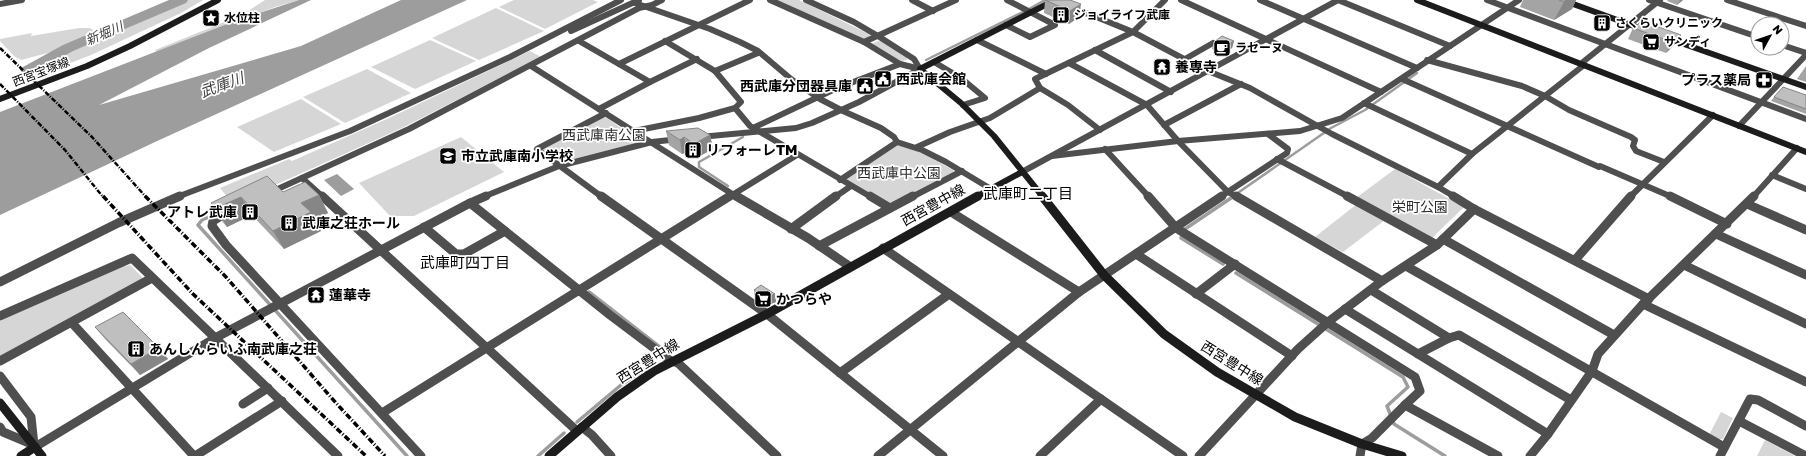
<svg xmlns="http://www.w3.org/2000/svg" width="1806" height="456" font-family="'Golos Text','Noto Sans JP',sans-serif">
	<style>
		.green { fill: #d6d6d6 }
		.water { fill: #9d9d9d }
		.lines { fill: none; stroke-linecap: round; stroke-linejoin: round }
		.stream-far1 { stroke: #9d9d9d; stroke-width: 2.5 }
		.stream { stroke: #9d9d9d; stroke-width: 3.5 }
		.river { fill: #9d9d9d; fill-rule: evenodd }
		.street-far1 { stroke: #4f4f4f; stroke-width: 6 }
		.street { stroke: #4f4f4f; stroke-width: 9 }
		.secondary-far1 { stroke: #1c1c1c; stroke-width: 6 }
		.secondary { stroke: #1c1c1c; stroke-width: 9 }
		.rail-far1 { stroke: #000; stroke-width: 2.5; stroke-dasharray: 5 1.5 1 1.5; stroke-linecap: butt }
		.rail { stroke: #000; stroke-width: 3.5; stroke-dasharray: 6 2 1 2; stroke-linecap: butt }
		.wall { fill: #a4a4a4 }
		.shaded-wall { fill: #868686 }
		.building { fill: #bfbfbf; stroke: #868686 }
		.labels { text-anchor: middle; stroke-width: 3.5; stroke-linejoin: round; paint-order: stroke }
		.far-poi-label { font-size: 12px; font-weight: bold; fill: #000; stroke: #fff; text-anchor: start }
		.far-street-label { font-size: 12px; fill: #000; stroke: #fff }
		.far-water-label { font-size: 13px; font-style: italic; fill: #3e3e3e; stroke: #fff }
		.poi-label { font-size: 14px; font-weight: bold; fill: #000; stroke: #fff; text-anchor: start }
		.park-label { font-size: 14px; fill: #2d2d2d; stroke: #fff }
		.street-label { font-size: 14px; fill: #000; stroke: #fff }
		.water-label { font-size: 15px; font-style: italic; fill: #3e3e3e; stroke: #fff }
		.neighbourhood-label { font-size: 15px; fill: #000; stroke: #fff }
	</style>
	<rect width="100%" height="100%" fill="#fff"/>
	<g class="green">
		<path d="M182,0H203L181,13L91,55L32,78L27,72Z"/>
		<path d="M265,0H299L275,7L157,52L155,50L242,15Z"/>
		<path d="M514,0H593L598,2L545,29L499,7Z"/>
		<path d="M775,0H799L869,34L870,36L865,39H861Z"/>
		<path d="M496,8L544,31L479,60L432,38Z"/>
		<path d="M79,28H90L97,33L55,51L21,60L14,56L0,41V39L32,33L31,36Z"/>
		<path d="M430,40L476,61L415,89L371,67Z"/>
		<path d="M878,41H882L907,58V60L902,61L899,60L872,44Z"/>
		<path d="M530,51L541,57L402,128L233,204L220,188L289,159L292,161L387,119Z"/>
		<path d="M367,69L411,93L345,123L303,97Z"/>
		<path d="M301,99L341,124L274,152L237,127Z"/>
		<path d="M603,117L607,118L639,141L637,143L561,162L542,149Z"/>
		<path d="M461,137L504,172L414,216H390L359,183Z"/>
		<path d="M895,145C910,145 940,163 953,170L954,173L893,205L847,181V178Z"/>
		<path d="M1395,169L1464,207L1432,238L1356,198Z"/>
		<path d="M1357,204L1385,220L1343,252L1315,237Z"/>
		<path d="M130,265L144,279L0,358V320L121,267Z"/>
		<path d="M1721,412L1733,418L1723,439H1717L1709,435Z"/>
		<path d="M1765,440L1795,456H1757Z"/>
	</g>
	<g class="water">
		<path d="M299,0H311L209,48L99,105L301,46L401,0H467L155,142L0,215V112L235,21Z"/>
		<path d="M337,174L354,189L341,196L324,180Z"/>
	</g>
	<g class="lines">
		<g class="stream-far1">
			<path d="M1029,9L1045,0"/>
			<path d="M926,60L1025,11"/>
			<path d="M728,186L699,167V162L743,137"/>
			<path d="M1232,197L1331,128L1365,110L1417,73"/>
		</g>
		<g class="stream">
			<path d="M220,212L202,220L198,225L407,456"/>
			<path d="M1185,229L1234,196"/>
			<path d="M1182,236L1181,238L1223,264"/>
			<path d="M1236,273L1403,377L1408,387L1387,406L1394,424L1445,456"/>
			<path d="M589,292L661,348L660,351"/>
			<path d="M577,422L621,385L654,363"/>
			<path d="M538,456L564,433"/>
		</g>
		<path class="river" d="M169,0H188L186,3L73,51L33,73L28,75L23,73L20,70L23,67L63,45Z"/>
		<g class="street-far1">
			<path d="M770,0L864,42L900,64L920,69"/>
			<path d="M806,0L854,22L878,36L914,59L920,69"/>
			<path d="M912,0L933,11"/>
			<path d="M1181,0L1381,92"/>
			<path d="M1260,0L1417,68"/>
			<path d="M1338,0L1450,46"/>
			<path d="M1487,0L1806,119"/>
			<path d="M1649,0L1758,37"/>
			<path d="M1727,0L1806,26"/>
			<path d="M635,3L710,29L740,42L758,51L791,79L820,99L843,111L881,128L894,137L897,142L922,150L946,162L991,189"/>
			<path d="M0,4L22,0"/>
			<path d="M1069,9L1089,14L1133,32L1203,69L1250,88L1332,134L1438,187L1455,197"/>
			<path d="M1006,25L1030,37L1055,25L1007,0"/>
			<path d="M571,31L639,0"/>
			<path d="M977,40L1046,74"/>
			<path d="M579,41L650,82L599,109"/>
			<path d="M665,41L715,71L741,102L735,108L750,126L871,197"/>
			<path d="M864,42L956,0"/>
			<path d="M1782,45L1806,53"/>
			<path d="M1095,50L1171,92"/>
			<path d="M1185,59L1213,43"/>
			<path d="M1427,60L1522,86L1545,96L1569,110L1631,137L1635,140L1633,146L1636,151L1664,162"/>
			<path d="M934,62L961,78L985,98L963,105"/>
			<path d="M1069,63L1147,105L1178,141L1228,192L1237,197"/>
			<path d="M619,64L750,0"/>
			<path d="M531,66L737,197"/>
			<path d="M715,71L758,53"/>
			<path d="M1402,79L1599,167L1600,166L1672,197"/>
			<path d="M650,82L697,59"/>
			<path d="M1040,88L1068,105L1100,130"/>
			<path d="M1364,103L1472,154L1438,187"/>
			<path d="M1164,125L1241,84"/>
			<path d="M1739,126L1806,55"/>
			<path d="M753,128L835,89L900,64"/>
			<path d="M634,131L699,118L735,108"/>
			<path d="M700,137L796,128L812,123L859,102L920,69"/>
			<path d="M917,147L950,132L990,118L1040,88L1035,79L1133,32L1165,0"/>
			<path d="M1105,149L1149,197"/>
			<path d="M1472,154L1584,65L1583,62L1660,0"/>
			<path d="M1052,156L1178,141L1300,131L1342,118L1519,0"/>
			<path d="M1277,159L1349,197"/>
			<path d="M1022,172L1338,0"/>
			<path d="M1772,175L1806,189"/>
			<path d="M302,178L323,197"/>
			<path d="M840,180L897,142"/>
			<path d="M269,193L409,129L639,8L652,5L662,0"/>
			<path d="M177,197L350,131L510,57L621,0"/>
			<path d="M483,197L559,166L652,142L679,139"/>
			<path d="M602,197L537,149L606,113"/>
			<path d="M729,197L797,155"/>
			<path d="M835,197L851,186"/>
			<path d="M912,197L962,171"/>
			<path d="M1220,197L1287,153L1288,149L1268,134"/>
			<path d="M1630,197L1713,115"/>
			<path d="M1753,197L1797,148"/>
		</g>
		<g class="street">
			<path d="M322,196L577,431"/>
			<path d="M601,196L767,314L943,456"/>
			<path d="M736,196L808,238L849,266"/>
			<path d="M870,196L890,208"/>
			<path d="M1148,196L1176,228L1415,377L1420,391L1405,405L1498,456"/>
			<path d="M1236,196L1382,281"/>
			<path d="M1347,196L1437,245"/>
			<path d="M1453,196L1474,209L1649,299"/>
			<path d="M1670,196L1727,224"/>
			<path d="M470,203L610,315L671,361L678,363L777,456"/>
			<path d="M1747,204L1806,230"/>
			<path d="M228,212L213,221L212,226L226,245L421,456"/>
			<path d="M951,212L1079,292"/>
			<path d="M424,227L456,254H464L505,231"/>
			<path d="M791,229L836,196"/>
			<path d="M1716,234L1806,275"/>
			<path d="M1443,239L1614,335"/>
			<path d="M819,246L913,196"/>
			<path d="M883,248L1183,456"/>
			<path d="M1136,254L1292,356"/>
			<path d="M1575,260L1631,196"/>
			<path d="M1684,265L1806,324"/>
			<path d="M1406,266L1724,447"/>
			<path d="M0,282L118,223L180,196"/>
			<path d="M1371,290L1449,338L1459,335L1571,400"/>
			<path d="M1196,294L1235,264"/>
			<path d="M1643,304L1806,382"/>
			<path d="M1345,309L1548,434"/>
			<path d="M0,316L132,258L338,456"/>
			<path d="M72,323L194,456"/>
			<path d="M1418,354L1449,338"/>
			<path d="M0,361L152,278"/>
			<path d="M840,373L949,294"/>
			<path d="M0,376L31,417L34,445L3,432L0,427"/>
			<path d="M243,404L268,388"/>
			<path d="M382,413L730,196"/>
			<path d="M1739,421L1806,456"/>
			<path d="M582,427L592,435L611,456"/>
			<path d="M35,447L215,338L470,203L486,196"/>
			<path d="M195,456L282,401"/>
			<path d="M878,456L1079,292L1222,196"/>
			<path d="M1040,456L1101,399"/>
			<path d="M1199,456L1298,349L1328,322L1382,281L1437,245L1474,209"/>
			<path d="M1360,456L1362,444L1372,438L1405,405"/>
			<path d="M1530,456L1548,434L1592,371L1598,354L1643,304L1754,196"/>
			<path d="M1720,456L1750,399L1758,400L1806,426"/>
		</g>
		<g class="secondary-far1">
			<path d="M1417,0L1806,152"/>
			<path d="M1562,0L1645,30"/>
			<path d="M1667,38L1806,87"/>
			<path d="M0,99L87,66L130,46L218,0"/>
			<path d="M976,197L1022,172"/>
			<path d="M1043,197L994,136L961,103L920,69L1055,0"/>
		</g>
		<g class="secondary">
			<path d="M1042,196L1104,275L1164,334L1217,372L1295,417L1362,444L1402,456"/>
			<path d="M0,403L42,456"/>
			<path d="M21,456L35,447"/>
			<path d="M549,456L617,397L654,371L767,314L978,196"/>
		</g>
		<g class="rail-far1">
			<path d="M0,48L92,137L146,197"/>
			<path d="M0,84L65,150L103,197"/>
		</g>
		<g class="rail">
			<path d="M103,196L193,294L366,456"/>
			<path d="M145,196L226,277L336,403L385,456"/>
		</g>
	</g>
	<g class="wall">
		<path d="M1045,0H1070L1079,17L1069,24L1044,13Z"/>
		<path d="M1523,0H1576L1572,9L1554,20L1520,7Z"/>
		<path d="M1668,0H1683L1677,5L1667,1Z"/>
		<path d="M1633,28L1681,35L1674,45L1666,53L1628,39Z"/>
		<path d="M1234,41L1232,48L1221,54L1212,49L1214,42Z"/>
		<path d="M1806,66V82L1797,79Z"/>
		<path d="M1806,95V114L1771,101L1774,97Z"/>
		<path d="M666,131L710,135L713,149L696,158L687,152L682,154L669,145Z"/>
		<path d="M283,192L319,195L328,213L315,220L321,231L284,249L252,215L227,227L222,221L211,203Z"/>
		<path d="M754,290L775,294L776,302L765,306L755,298Z"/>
		<path d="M95,327L159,348L168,359L140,375L105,339Z"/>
	</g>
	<g class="shaded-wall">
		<path d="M1566,0H1576L1572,9L1554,20L1564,2Z"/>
		<path d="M1680,0H1683L1677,5Z"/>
		<path d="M1081,4L1079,17L1069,24L1070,11Z"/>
		<path d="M1681,35L1674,45L1666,53L1672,42Z"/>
		<path d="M1234,41L1232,48L1221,54L1223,47Z"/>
		<path d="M710,135L713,149L696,158L694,144Z"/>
		<path d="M684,137L687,152L682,154L680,140Z"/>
		<path d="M319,195L328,213L315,220L321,231L284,249L273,231L301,203Z"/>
		<path d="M241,197L252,215L227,227L216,208Z"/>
		<path d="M775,294L776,302L765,306L764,298Z"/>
		<path d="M159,348L168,359L140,375L131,364Z"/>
	</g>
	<g class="building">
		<path d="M1045,0H1070L1081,4L1070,11Z"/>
		<path d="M1559,0H1566L1564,2Z"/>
		<path d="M1642,21L1681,35L1672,42L1633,28Z"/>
		<path d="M1222,36L1234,41L1223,47L1214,42Z"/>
		<path d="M1783,87L1806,95V109L1774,97Z"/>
		<path d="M698,128L710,135L694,144L684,137L680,140L666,131Z"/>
		<path d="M267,176L283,192L305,182L319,195L301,203L311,212L273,231L241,197L216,208L211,203Z"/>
		<path d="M761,285L775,294L764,298L754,290Z"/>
		<path d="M123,312L159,348L131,364L95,327Z"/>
	</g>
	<defs>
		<symbol id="building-square" viewBox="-11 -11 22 22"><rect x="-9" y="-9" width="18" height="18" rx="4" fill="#000" stroke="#fff"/><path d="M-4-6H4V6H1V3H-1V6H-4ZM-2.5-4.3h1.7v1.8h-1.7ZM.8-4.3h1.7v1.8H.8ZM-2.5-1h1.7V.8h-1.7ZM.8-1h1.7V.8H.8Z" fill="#fff"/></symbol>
		<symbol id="sight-square" viewBox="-11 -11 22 22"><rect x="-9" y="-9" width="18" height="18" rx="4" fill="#000" stroke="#fff"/><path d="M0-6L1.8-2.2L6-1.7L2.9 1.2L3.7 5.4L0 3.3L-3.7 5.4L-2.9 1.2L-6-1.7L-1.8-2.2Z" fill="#fff"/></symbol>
		<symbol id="supermarket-square" viewBox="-11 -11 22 22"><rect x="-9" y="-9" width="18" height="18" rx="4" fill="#000" stroke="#fff"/><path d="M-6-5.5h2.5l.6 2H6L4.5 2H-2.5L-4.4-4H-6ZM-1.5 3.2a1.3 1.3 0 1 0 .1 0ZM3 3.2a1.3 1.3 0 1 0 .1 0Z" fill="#fff"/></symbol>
		<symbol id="cafe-square" viewBox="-11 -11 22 22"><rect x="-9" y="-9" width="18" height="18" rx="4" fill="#000" stroke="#fff"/><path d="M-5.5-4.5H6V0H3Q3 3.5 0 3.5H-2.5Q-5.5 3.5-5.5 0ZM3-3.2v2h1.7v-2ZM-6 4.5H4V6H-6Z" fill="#fff"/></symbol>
		<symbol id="temple-square" viewBox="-11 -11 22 22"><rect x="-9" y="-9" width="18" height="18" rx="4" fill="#000" stroke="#fff"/><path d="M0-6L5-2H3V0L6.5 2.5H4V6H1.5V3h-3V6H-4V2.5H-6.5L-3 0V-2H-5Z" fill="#fff"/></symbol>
		<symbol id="civic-square" viewBox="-11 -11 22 22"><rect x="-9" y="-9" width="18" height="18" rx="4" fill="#000" stroke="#fff"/><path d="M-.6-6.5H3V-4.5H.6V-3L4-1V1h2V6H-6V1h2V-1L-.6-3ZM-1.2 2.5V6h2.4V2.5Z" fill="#fff"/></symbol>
		<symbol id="pharmacy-square" viewBox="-11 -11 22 22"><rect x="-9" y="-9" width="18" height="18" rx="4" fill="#000" stroke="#fff"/><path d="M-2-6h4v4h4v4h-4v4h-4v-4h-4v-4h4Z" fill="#fff"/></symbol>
		<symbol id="school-square" viewBox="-11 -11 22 22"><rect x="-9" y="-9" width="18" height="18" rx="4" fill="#000" stroke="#fff"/><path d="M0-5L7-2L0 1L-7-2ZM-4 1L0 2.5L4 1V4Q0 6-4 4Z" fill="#fff"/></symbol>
	</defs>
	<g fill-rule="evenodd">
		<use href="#building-square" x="1051" y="5" width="20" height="20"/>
		<use href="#sight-square" x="201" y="8" width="20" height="20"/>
		<use href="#building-square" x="1592" y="13" width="20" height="20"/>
		<use href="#supermarket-square" x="1641" y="32" width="20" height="20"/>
		<use href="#cafe-square" x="1212" y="38" width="20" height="20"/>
		<use href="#temple-square" x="1152" y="57" width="20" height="20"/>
		<use href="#civic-square" x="873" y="69" width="20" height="20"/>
		<use href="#pharmacy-square" x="1754" y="70" width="20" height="20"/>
		<use href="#civic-square" x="855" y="76" width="20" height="20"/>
		<use href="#building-square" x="683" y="140" width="20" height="20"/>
		<use href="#school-square" x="438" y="146" width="20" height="20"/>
		<use href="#building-square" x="240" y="202" width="20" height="20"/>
		<use href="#building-square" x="279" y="213" width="20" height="20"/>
		<use href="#temple-square" x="306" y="285" width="20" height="20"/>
		<use href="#supermarket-square" x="753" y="289" width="20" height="20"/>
		<use href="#building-square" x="126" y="339" width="20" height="20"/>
	</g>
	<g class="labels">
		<g class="far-poi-label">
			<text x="1074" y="19">ジョイライフ武庫</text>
			<text x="224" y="22">水位柱</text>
			<text x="1615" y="27">さくらいクリニック</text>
			<text x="1664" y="46">サンディ</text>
			<text x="1235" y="52">ラセーヌ</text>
		</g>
		<g class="far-street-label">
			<text transform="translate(41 72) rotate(-21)" y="4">西宮宝塚線</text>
		</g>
		<g class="far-water-label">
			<text transform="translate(104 33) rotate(-23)" y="5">新堀川</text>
		</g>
		<g class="poi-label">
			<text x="1175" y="72">養専寺</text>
			<text x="896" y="84">西武庫会館</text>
			<text x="1751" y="85" text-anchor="end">プラス薬局</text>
			<text x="852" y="91" text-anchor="end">西武庫分団器具庫</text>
			<text x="706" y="155">リフォーレTM</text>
			<text x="461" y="161">市立武庫南小学校</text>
			<text x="237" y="217" text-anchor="end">アトレ武庫</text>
			<text x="302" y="228">武庫之荘ホール</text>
			<text x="329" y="300">蓮華寺</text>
			<text x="776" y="304">かつらや</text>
			<text x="149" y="354">あんしんらいふ南武庫之荘</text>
		</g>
		<g class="park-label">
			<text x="604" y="140">西武庫南公園</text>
			<text x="899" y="178">西武庫中公園</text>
			<text x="1420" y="212">栄町公園</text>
		</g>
		<g class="street-label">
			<text transform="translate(933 205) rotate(-29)" y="5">西宮豊中線</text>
			<text transform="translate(648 361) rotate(-32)" y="5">西宮豊中線</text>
			<text transform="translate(1232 363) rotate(32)" y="5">西宮豊中線</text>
		</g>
		<g class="water-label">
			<text transform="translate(222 85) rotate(-20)" y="5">武庫川</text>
		</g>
		<g class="neighbourhood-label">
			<text x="1028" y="199">武庫町二丁目</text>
			<text x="465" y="268">武庫町四丁目</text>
		</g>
	</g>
	<g transform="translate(1770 36) rotate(50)"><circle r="19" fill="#ffffff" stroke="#999999"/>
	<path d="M0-3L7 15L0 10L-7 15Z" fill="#000000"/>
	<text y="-6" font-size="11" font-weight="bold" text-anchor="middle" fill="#000000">N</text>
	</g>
</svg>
